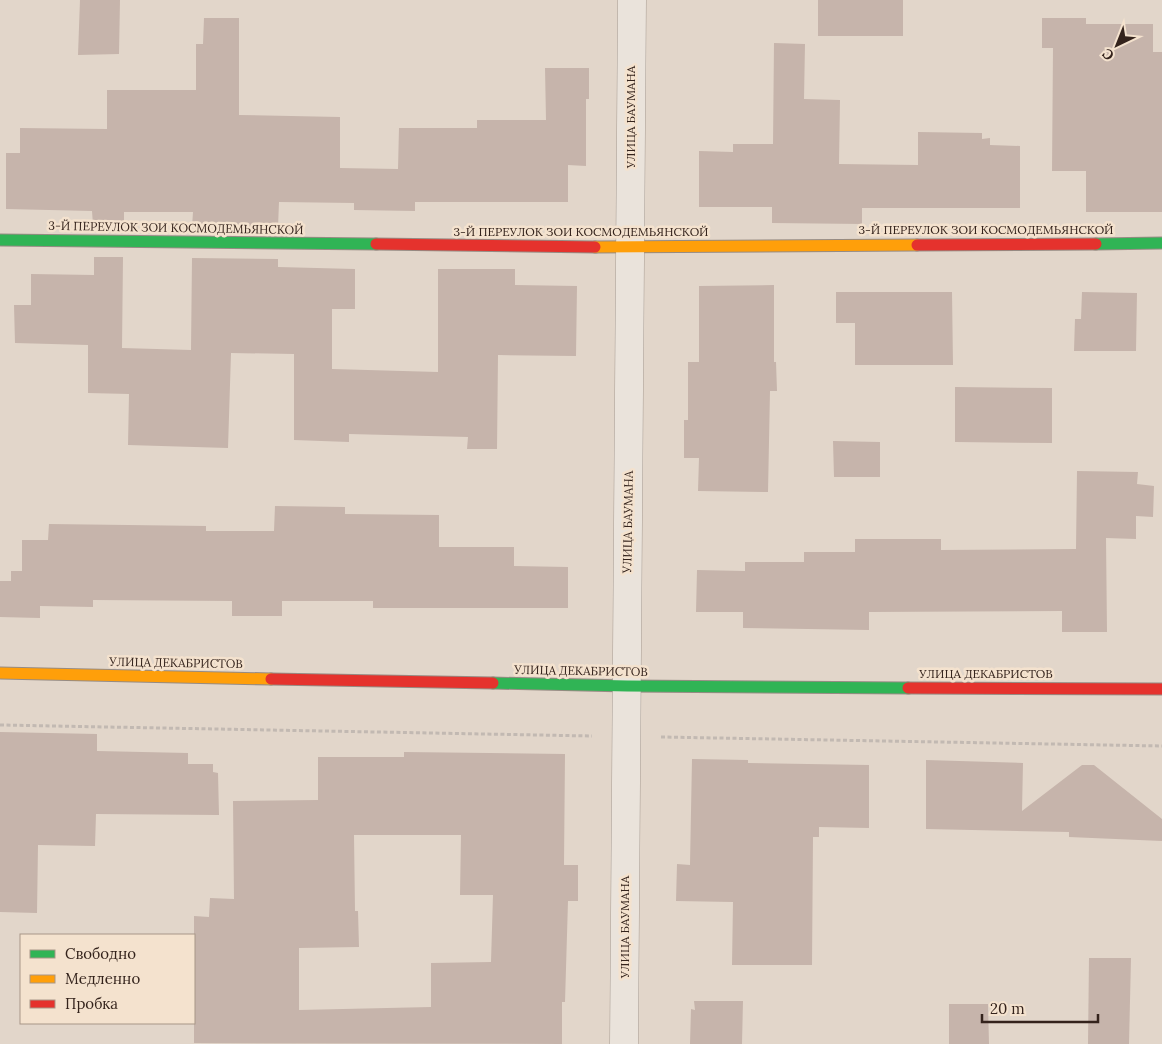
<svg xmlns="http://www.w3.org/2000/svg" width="1162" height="1044" font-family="Lora,serif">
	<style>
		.building { fill: #c6b4ab; fill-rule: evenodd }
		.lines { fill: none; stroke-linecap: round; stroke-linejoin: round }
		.street-casing { stroke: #a79c93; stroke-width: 29 }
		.fast-casing { stroke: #968b83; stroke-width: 13 }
		.slow-casing { stroke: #968b83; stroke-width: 13 }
		.jam-casing { stroke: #968b83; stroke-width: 13 }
		.path { stroke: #c2b9b2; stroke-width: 3; stroke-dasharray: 4 2.5; stroke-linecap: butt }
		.street { stroke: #eae3db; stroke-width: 28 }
		.fast { stroke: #30b455; stroke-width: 11 }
		.slow { stroke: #ff9f0a; stroke-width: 11 }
		.jam { stroke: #e5322d; stroke-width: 11 }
		.labels { text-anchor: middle; stroke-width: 5; stroke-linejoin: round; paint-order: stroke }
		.street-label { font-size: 12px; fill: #34231c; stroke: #f4e2ce }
	</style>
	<rect width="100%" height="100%" fill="#e2d6ca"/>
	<g class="building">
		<path d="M80,0H120L119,54L78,55Z"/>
		<rect x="818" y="0" width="85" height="36"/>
		<path d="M204,18H239V115L340,117V168L398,169L399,128H477V120H546L545,68H589V99H586V166L568,165V202H415V211L354,210V203L279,202L278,227H192L193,212H124V226L93,225L92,211L6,209V153H20V128L107,129V90H196V44H203Z"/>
		<path d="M1042,18H1086V24H1153V52H1162V212H1086V171H1052L1053,48H1042Z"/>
		<path d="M774,43L805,44L804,99L840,100L839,164L918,165V132L982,133V139L990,138V145L1020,146V208H862V224L772,223V207H699V151L733,152V144H773Z"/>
		<path d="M94,257H123L122,348L191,350L192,258L278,259V267L355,269V309H332V369L438,372V269H515V285L577,286L576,356L498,355L497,449H467L468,437L349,434V442L294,440V354L231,353L228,448L128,445L129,394L88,393V345L15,343L14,305H31V274L94,275Z"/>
		<path d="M774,285V362H776L777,391H770L768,492L698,491L699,458H684V420H688V362H699V286Z"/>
		<path d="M836,292H952L953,365H855V323H836Z"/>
		<path d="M1082,292L1137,293L1136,351H1074L1075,319H1081Z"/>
		<path d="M955,387L1052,388V443L955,442Z"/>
		<path d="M833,441L880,442V477H834Z"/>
		<path d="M1077,471L1138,472L1137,484L1154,486L1153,517L1136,516V539L1106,538L1107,632H1062V611L869,612V630L743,628V612H696L697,570L745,571V562H804V552H855V539H941V550L1076,549Z"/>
		<path d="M275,506L345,507V514L439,515V547H514V566L568,567V608H373V601H282V616H232V601L93,600V607L40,606V618L0,617V581H11V571H22V540H48L49,524L206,526V531H274Z"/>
		<path d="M0,732L97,734V751L188,753V764H213V772L218,773L219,815L96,814L95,846L38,845L37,913L0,912Z"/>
		<path d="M404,752L565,754L564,865H578V901H568L565,1002H562V1044L194,1043V916L209,917L210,898L234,899L233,801L318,800V757H404ZM354,835H461L460,895H493L491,962L431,963V1007L299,1010V948L359,947L358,911H355Z"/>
		<path d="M692,759L748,760V763L869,765V828L819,827V837H813L812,965H732L733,902L676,901L677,864L690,865Z"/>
		<path d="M926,760L1023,763L1022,811L1082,765H1094L1162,819V841L1069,837V832L926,829Z"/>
		<path d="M1089,958H1131L1129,1044H1088Z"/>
		<path d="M694,1001H743L742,1044H690L691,1009L695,1010Z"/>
		<path d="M949,1004H988L989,1044H949Z"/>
	</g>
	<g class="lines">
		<defs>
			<path id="street" d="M624,1044L632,0"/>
			<g id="fast">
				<path d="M0,240L376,244"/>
				<path d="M1096,244L1162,243"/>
				<path d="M493,683L627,686L908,688"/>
			</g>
			<g id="slow">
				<path d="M595,247L917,245"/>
				<path d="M0,673L271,679"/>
			</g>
			<g id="jam">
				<path d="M376,244L595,247"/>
				<path d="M917,245L1096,244"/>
				<path d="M271,679L493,683"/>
				<path d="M908,688L1162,689"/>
			</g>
		</defs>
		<use href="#street" class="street-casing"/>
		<use href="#fast" class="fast-casing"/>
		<use href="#slow" class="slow-casing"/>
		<use href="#jam" class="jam-casing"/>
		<g class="path">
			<path d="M0,725L592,736"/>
			<path d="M661,737L1162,746"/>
		</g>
		<use href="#street" class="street"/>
		<use href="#fast" class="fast"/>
		<use href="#slow" class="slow"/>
		<use href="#jam" class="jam"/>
	</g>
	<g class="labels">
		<g class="street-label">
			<text transform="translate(631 117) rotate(-90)" y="4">УЛИЦА БАУМАНА</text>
			<text transform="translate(176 228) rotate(1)" y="4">3-Й ПЕРЕУЛОК ЗОИ КОСМОДЕМЬЯНСКОЙ</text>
			<text x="986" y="234">3-Й ПЕРЕУЛОК ЗОИ КОСМОДЕМЬЯНСКОЙ</text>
			<text x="581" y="236">3-Й ПЕРЕУЛОК ЗОИ КОСМОДЕМЬЯНСКОЙ</text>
			<text transform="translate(628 522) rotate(-89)" y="4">УЛИЦА БАУМАНА</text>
			<text transform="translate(176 663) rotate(1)" y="4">УЛИЦА ДЕКАБРИСТОВ</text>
			<text transform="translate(581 671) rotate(1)" y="4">УЛИЦА ДЕКАБРИСТОВ</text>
			<text x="986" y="678">УЛИЦА ДЕКАБРИСТОВ</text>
			<text transform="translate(625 927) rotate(-90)" y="4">УЛИЦА БАУМАНА</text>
		</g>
	</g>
	<rect x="20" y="934" width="175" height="90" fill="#f4e2ce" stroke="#a79687"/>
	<rect x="30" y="950" width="25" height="8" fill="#30b455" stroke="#a79687"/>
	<text x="65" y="959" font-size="15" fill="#34231c">Свободно</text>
	<rect x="30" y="975" width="25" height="8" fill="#ff9f0a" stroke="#a79687"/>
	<text x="65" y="984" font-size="15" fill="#34231c">Медленно</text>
	<rect x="30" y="1000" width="25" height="8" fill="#e5322d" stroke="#a79687"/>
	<text x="65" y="1009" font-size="15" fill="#34231c">Пробка</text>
	<g transform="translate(1117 45) rotate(223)" stroke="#f4e2ce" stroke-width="4" paint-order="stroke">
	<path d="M0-4L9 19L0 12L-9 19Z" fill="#34231c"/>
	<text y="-8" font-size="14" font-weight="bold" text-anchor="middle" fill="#34231c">С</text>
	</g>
	<path d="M982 1014v8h116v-8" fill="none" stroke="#34231c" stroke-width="2.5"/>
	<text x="990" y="1014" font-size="15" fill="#34231c" stroke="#f4e2ce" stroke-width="4" paint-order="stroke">20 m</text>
</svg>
